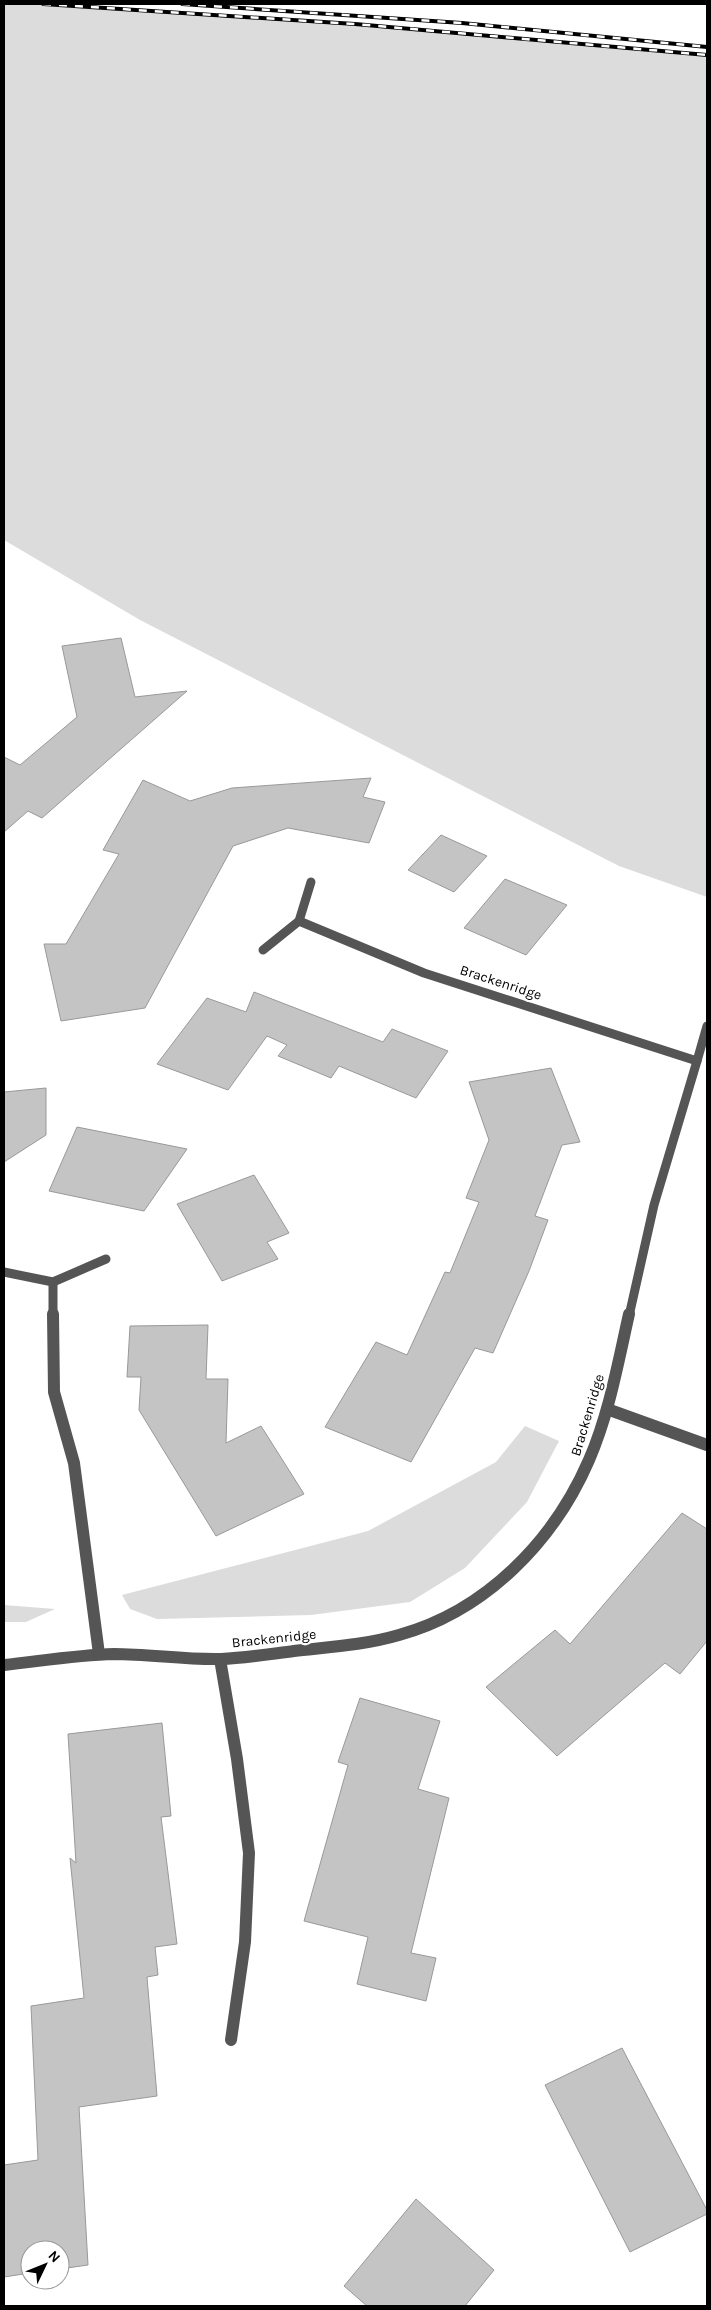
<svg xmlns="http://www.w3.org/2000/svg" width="711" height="2310" font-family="Karla,sans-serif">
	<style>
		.green { fill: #dcdcdc }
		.building { fill: #c4c4c4; stroke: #999 }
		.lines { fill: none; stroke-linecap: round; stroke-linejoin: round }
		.minor-far1 { stroke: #555; stroke-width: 9 }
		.minor { stroke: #555; stroke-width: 12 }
		.rail-casing { stroke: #000; stroke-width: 4 }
		.rail { stroke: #fff; stroke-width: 2.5; stroke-dasharray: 8; stroke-linecap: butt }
		.labels { text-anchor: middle; stroke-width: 4.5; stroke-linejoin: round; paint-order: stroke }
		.street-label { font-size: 14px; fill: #000; stroke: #fff }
	</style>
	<rect width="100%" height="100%" fill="#fff"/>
	<g class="green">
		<path d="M4,4H43L355,24L707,55V897L619,866L140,620L4,540Z"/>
		<path d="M525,1426L559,1441L527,1502L465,1568L410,1602L311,1615L157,1619L130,1609L122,1595L368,1531L496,1462Z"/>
		<path d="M4,1605L55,1609L26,1622H4Z"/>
	</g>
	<g class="building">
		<path d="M121,638L135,697L187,691L42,818L28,811L4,832V757L20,765L77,717L62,646Z"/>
		<path d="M371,778L363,797L385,802L369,843L288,828L233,846L145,1008L61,1021L44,944H66L119,854L103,850L143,780L190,801L232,788Z"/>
		<path d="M441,835L487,856L454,892L408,870Z"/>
		<path d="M505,879L567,905L526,955L464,928Z"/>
		<path d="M254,992L383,1042L392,1029L448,1051L416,1098L339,1066L331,1078L278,1056L287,1045L267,1036L228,1090L157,1064L207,998L246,1012Z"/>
		<path d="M551,1068L580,1142L562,1145L535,1216L548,1220L529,1271L493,1353L475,1348L411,1462L325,1427L376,1342L407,1355L445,1272L450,1273L479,1202L466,1198L489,1140L469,1082Z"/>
		<path d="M46,1088V1135L4,1162V1092Z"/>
		<path d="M77,1127L187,1149L144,1211L49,1191Z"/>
		<path d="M254,1175L289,1233L267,1242L278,1259L222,1281L177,1204Z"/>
		<path d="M208,1325L206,1379H228L226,1443L261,1426L304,1494L216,1536L139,1410L141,1377H127L130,1326Z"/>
		<path d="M682,1513L707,1529V1641L680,1674L665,1663L557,1756L486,1687L555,1630L570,1644Z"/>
		<path d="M360,1698L440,1721L418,1789L449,1798L411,1953L436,1958L426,2001L357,1984L368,1937L304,1921L348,1765L338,1762Z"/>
		<path d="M162,1723L171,1816L161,1817L177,1944L155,1947L158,1975L147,1977L157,2096L79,2107L88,2265L60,2269V2250H30V2273L4,2277V2165L38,2160L31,2006L84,1998L70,1858L76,1863L68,1734Z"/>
		<path d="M622,2048L707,2210V2214L630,2252L545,2085Z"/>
		<path d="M416,2199L494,2270L465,2306H367L344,2286Z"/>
	</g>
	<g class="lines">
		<g class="minor-far1">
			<path d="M299,921L424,973L697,1061L654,1205L629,1316"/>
			<path d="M263,950L299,921L311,882"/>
			<path d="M697,1061L707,1026"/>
			<path d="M4,1272L53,1282L106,1259"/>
			<path d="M53,1282V1316"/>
		</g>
		<g class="minor">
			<path d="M53,1314L54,1392L74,1463L99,1654"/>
			<path d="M607,1409L707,1445"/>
			<path d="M220,1659L237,1759L249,1853L245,1942L231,2040"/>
			<path d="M4,1665C41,1661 77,1655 114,1654C150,1654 185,1660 221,1659C245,1658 270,1654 294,1651C329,1647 365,1645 399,1635C486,1611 554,1541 589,1460C609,1414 618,1363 629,1314"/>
		</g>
		<defs>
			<g id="rail">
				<path d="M43,4L355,24L707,55"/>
				<path d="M182,4L462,23L707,47"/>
			</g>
		</defs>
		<use href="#rail" class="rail-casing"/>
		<use href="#rail" class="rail"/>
	</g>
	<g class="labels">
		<g class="street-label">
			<text transform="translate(501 982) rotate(18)" y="5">Brackenridge</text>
			<text transform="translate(587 1415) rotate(-73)" y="5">Brackenridge</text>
			<text transform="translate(274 1638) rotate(-6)" y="5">Brackenridge</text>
		</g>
	</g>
	<rect width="711" height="2310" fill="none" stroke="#000000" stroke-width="10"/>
	<g transform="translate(45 2265) rotate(47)"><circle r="24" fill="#ffffff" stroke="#999999"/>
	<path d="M0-4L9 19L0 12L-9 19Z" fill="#000000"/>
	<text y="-8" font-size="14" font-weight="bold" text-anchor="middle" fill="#000000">N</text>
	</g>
</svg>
